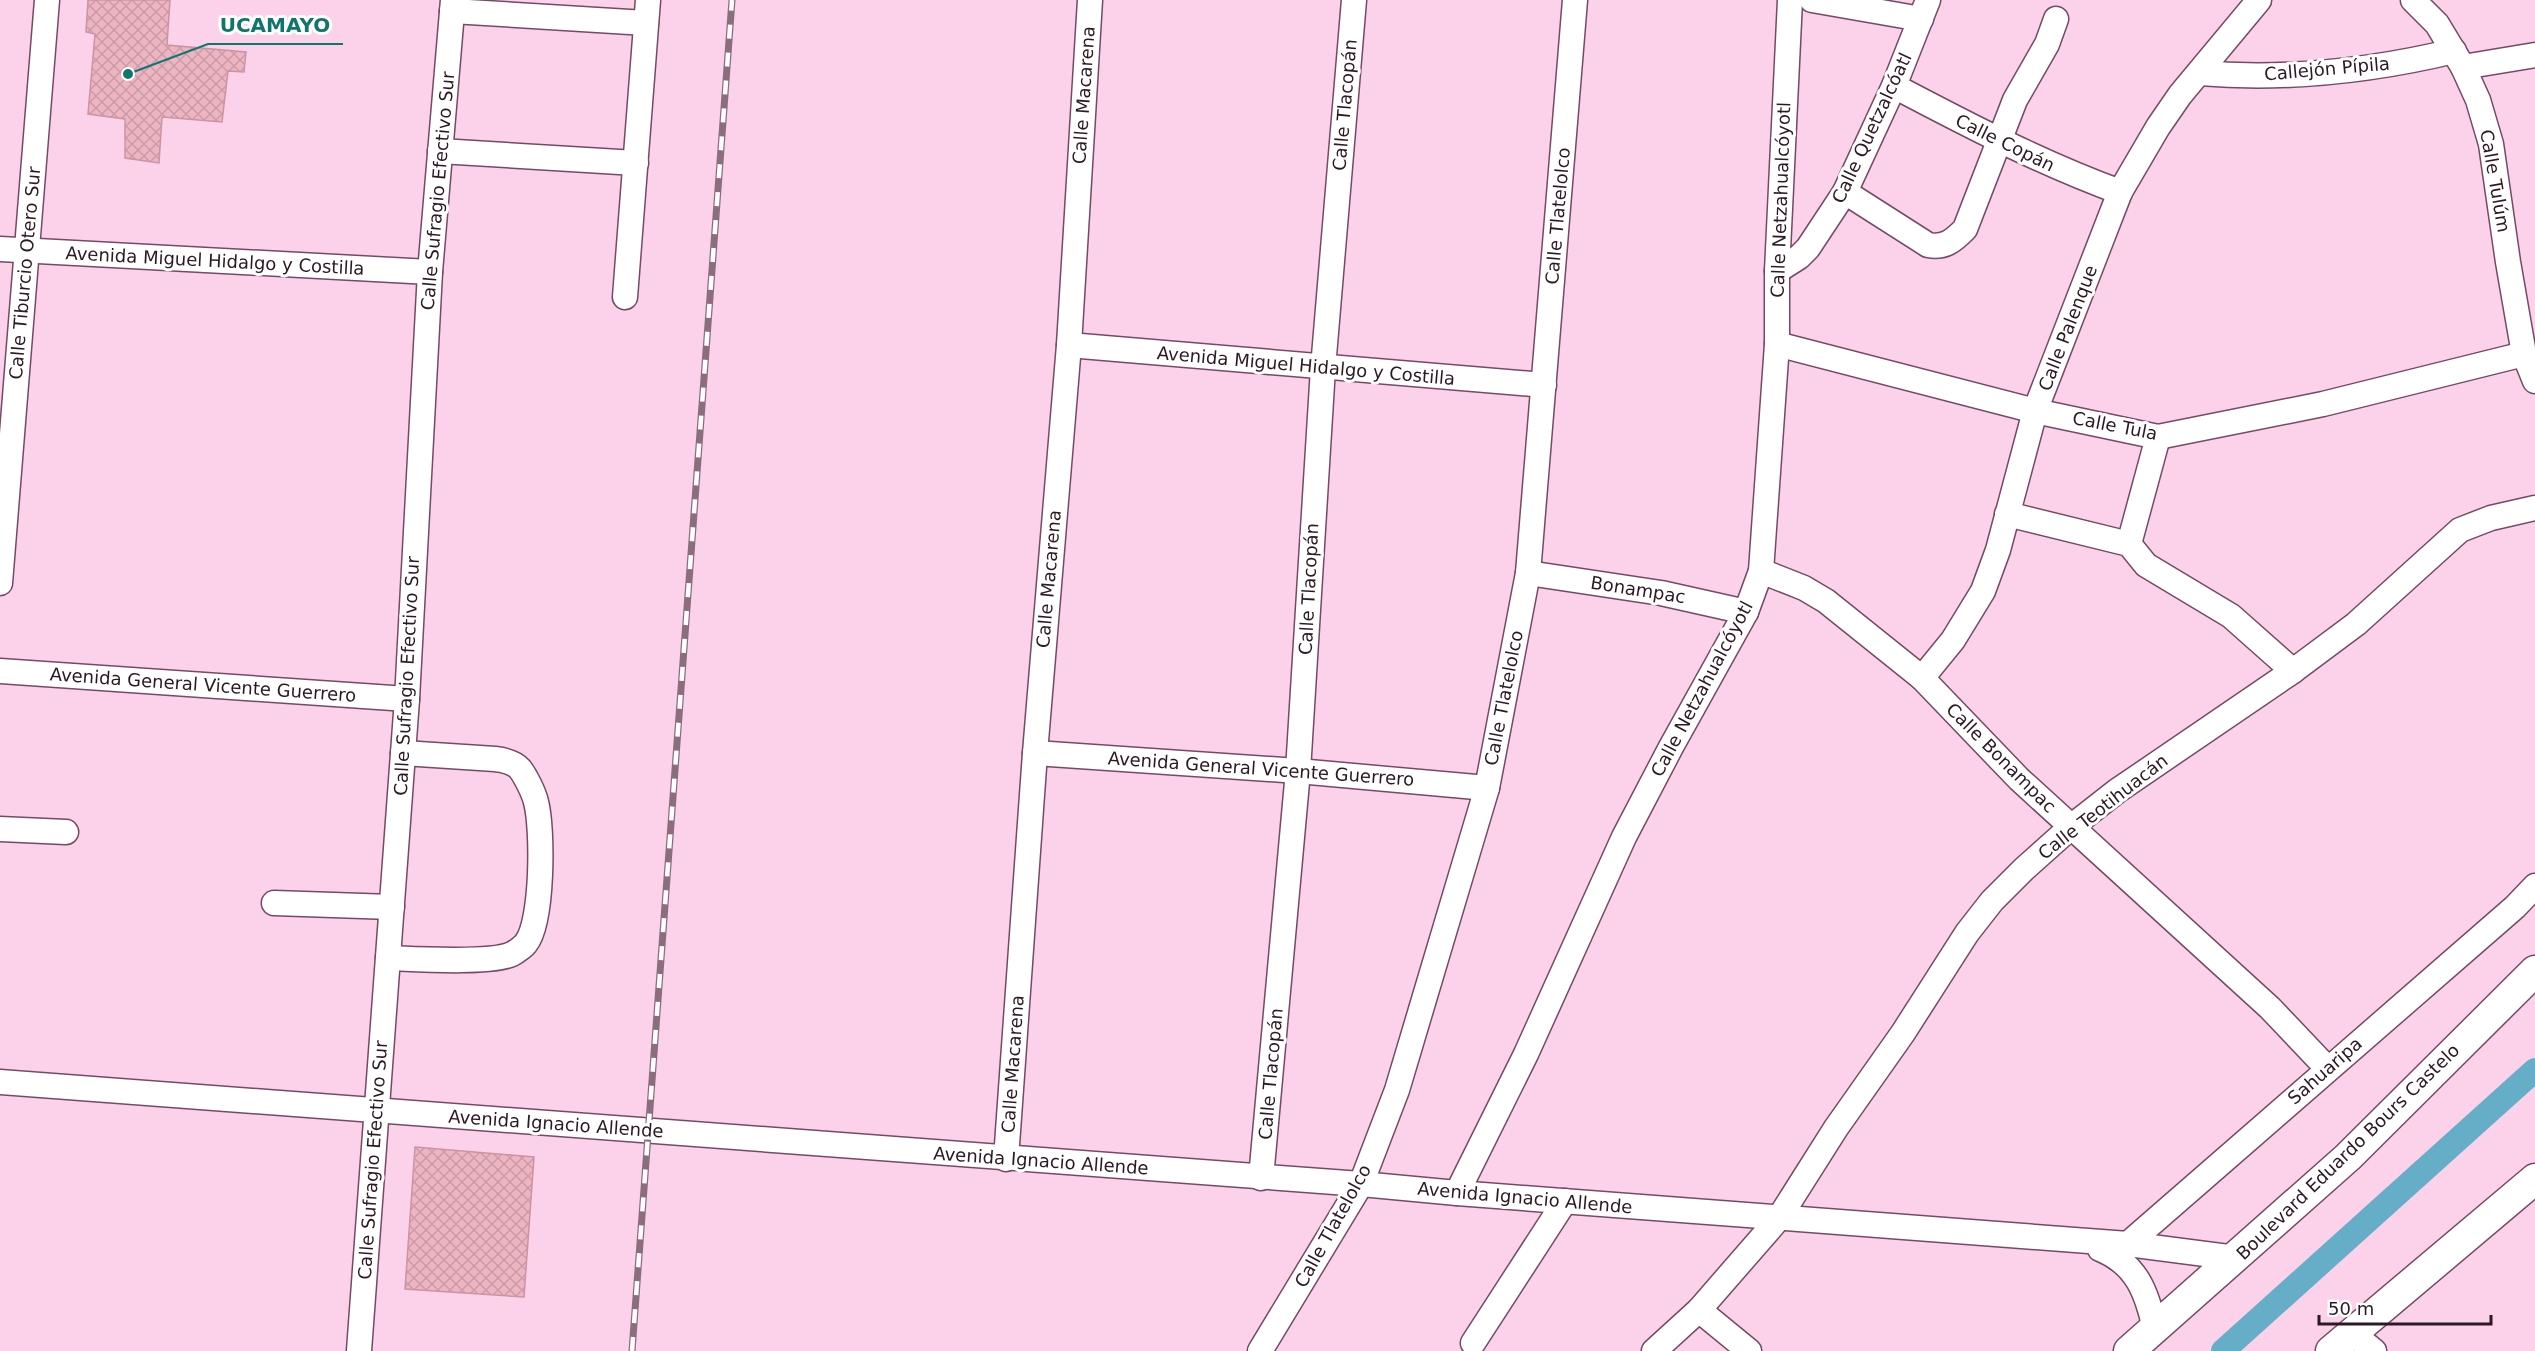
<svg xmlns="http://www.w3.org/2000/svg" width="2535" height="1351" font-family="'DejaVu Sans',sans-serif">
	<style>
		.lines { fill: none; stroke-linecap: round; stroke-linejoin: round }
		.canal { stroke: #66aec8; stroke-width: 24 }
		.building { fill: url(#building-cross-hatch); stroke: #ca94a1; stroke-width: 1.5 }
		.minor-casing { stroke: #754a64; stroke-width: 27 }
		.major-casing { stroke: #754a64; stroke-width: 33 }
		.minor { stroke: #fff; stroke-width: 24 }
		.major { stroke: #fff; stroke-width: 30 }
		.rail-casing { stroke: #8a6e7e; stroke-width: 7 }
		.rail { stroke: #fff; stroke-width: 4.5; stroke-dasharray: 14; stroke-linecap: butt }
		.labels { text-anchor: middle; stroke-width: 6; stroke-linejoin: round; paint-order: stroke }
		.street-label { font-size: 18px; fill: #2b1924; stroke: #fff }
		.leader { fill: none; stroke: #0f766e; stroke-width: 2 }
		.callout-dot { fill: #0f766e; stroke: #fff; stroke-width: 2 }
		.callout-label { font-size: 20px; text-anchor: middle; font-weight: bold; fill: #0f766e; stroke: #fff; stroke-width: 6; stroke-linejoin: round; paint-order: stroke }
	</style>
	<defs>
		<pattern id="building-cross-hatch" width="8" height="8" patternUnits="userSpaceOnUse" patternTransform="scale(1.5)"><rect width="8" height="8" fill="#edb5c2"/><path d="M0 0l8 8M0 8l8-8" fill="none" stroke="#cb9ba7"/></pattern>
	</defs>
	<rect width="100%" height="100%" fill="#fbd2e9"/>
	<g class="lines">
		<path class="canal" d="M2223,1351L2535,1070"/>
	</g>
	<g class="building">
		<path d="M88,0H170L167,45L246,52L244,72L228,71L222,122L162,117L159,163L125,158V119L88,114L95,34L86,32Z"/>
		<path d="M415,1147L534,1157L524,1297L405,1289Z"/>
	</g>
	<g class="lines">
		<defs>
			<g id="minor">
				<path d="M1812,0L1921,19"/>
				<path d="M2413,0L2437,24L2463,67L2478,100L2491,144L2508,262L2524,354L2535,381"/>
				<path d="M452,11L646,23"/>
				<path d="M2463,67L2535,55"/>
				<path d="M2199,73C2284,80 2371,71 2454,51"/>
				<path d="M1894,86C1968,125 2041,163 2120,192"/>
				<path d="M440,151L636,163"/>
				<path d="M1845,192L1928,245C1945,248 1953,241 1965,229L2015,100L2047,44L2056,19"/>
				<path d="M0,249L430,272"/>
				<path d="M1777,271L1799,257L1808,248L1845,192L1894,86L1928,0"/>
				<path d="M625,297L648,0"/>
				<path d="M1777,344L2035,411L2158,437L2323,404L2524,354"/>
				<path d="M1069,345L1544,385"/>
				<path d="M2007,514L2129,544L2146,565L2231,616L2293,671"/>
				<path d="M2129,544L2158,437"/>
				<path d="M1761,571L1804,588L1826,601L1922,678L2019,779L2270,1008L2327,1068"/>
				<path d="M1528,573L1661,593L1746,612"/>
				<path d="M0,583L47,0"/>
				<path d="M0,671L407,699"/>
				<path d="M1922,678L1953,640L1983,591L1998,550L2035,411L2120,192L2158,127L2180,95L2259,0"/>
				<path d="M1035,753L1298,771L1487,788"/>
				<path d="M0,829L66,832"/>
				<path d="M274,903L392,907"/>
				<path d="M388,958C415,959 490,964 512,954C516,952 524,946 526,943C543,922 543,828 536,802C534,793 526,777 520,769C514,762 504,760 495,759L403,753"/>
				<path d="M0,1082L1361,1184L1457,1193L2128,1244L2236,1258"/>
				<path d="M1006,1159L1035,753L1069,345L1090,0"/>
				<path d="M1261,1178L1298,771L1323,368L1354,0"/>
				<path d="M1457,1193L1526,1054L1624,837L1671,747L1746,612L1761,571L1777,344V271L1790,0"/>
				<path d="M2100,1249C2137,1264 2147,1293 2155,1329"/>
				<path d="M2121,1250L2515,907L2535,886"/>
				<path d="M1699,1310L1749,1351"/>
				<path d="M2352,1333L2374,1351"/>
				<path d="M1473,1343L1565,1201"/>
				<path d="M359,1351L407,699L430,272L453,0"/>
				<path d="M1260,1351L1361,1184L1397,1090L1487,788L1528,573L1575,0"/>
				<path d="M1654,1351L1699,1310L1779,1218L1836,1128L1903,1033L1967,933L1992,901L2024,869L2071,827L2117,791L2293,671L2356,624L2460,530L2491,518L2535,508"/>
			</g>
			<g id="major">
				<path d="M2129,1351L2348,1157L2535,971"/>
				<path d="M2331,1351L2535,1179"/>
			</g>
		</defs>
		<use href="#minor" class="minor-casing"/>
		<use href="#major" class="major-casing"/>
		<use href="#minor" class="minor"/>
		<use href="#major" class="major"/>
		<defs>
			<path id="rail" d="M632,1351L732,0"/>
		</defs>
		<use href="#rail" class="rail-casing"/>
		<use href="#rail" class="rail"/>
	</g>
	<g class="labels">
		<g class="street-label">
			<text transform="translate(2327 69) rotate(-5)" y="6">Callejón Pípila</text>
			<text transform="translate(1084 95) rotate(-86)" y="6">Calle Macarena</text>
			<text transform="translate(1345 105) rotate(-85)" y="6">Calle Tlacopán</text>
			<text transform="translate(1872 128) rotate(-65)" y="6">Calle Quetzalcóatl</text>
			<text transform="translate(2005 143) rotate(26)" y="6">Calle Copán</text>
			<text transform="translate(2495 181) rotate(80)" y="6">Calle Tulúm</text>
			<text transform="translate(438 191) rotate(-85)" y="6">Calle Sufragio Efectivo Sur</text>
			<text transform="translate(1781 200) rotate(-88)" y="6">Calle Netzahualcóyotl</text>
			<text transform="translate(1558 216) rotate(-85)" y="6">Calle Tlatelolco</text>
			<text transform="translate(215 261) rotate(3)" y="6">Avenida Miguel Hidalgo y Costilla</text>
			<text transform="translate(25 273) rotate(-85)" y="6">Calle Tiburcio Otero Sur</text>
			<text transform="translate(2068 328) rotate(-69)" y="6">Calle Palenque</text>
			<text transform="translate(1306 366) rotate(5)" y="6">Avenida Miguel Hidalgo y Costilla</text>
			<text transform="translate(2115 426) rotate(11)" y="6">Calle Tula</text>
			<text transform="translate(1049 579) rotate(-85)" y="6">Calle Macarena</text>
			<text transform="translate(1309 589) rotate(-87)" y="6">Calle Tlacopán</text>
			<text transform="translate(1638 590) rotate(9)" y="6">Bonampac</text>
			<text transform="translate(407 676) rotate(-87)" y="6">Calle Sufragio Efectivo Sur</text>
			<text transform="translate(203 685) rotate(4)" y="6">Avenida General Vicente Guerrero</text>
			<text transform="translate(1702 689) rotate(-62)" y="6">Calle Netzahualcóyotl</text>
			<text transform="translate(1504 698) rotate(-79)" y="6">Calle Tlatelolco</text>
			<text transform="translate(2001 758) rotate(45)" y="6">Calle Bonampac</text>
			<text transform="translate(1261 769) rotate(4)" y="6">Avenida General Vicente Guerrero</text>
			<text transform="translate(2103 807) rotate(-38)" y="6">Calle Teotihuacán</text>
			<text transform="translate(1013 1064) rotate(-86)" y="6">Calle Macarena</text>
			<text transform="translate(2325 1071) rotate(-41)" y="6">Sahuaripa</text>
			<text transform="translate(1271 1074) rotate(-85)" y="6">Calle Tlacopán</text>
			<text transform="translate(556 1124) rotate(4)" y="6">Avenida Ignacio Allende</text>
			<text transform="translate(2348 1152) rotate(-44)" y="6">Boulevard Eduardo Bours Castelo</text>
			<text transform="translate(373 1160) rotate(-86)" y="6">Calle Sufragio Efectivo Sur</text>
			<text transform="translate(1041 1161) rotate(4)" y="6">Avenida Ignacio Allende</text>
			<text transform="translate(1525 1198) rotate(5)" y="6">Avenida Ignacio Allende</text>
			<text transform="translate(1333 1226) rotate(-61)" y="6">Calle Tlatelolco</text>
		</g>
	</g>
	<path class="leader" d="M128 74L208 44H343"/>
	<circle class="callout-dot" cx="128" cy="74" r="6"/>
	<g class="callout-label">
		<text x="275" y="32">UCAMAYO</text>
	</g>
	<path d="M2319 1315v9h172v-9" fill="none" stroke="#2b1924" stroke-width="3"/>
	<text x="2328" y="1315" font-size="18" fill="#2b1924" stroke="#ffffff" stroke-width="4.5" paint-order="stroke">50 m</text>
</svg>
